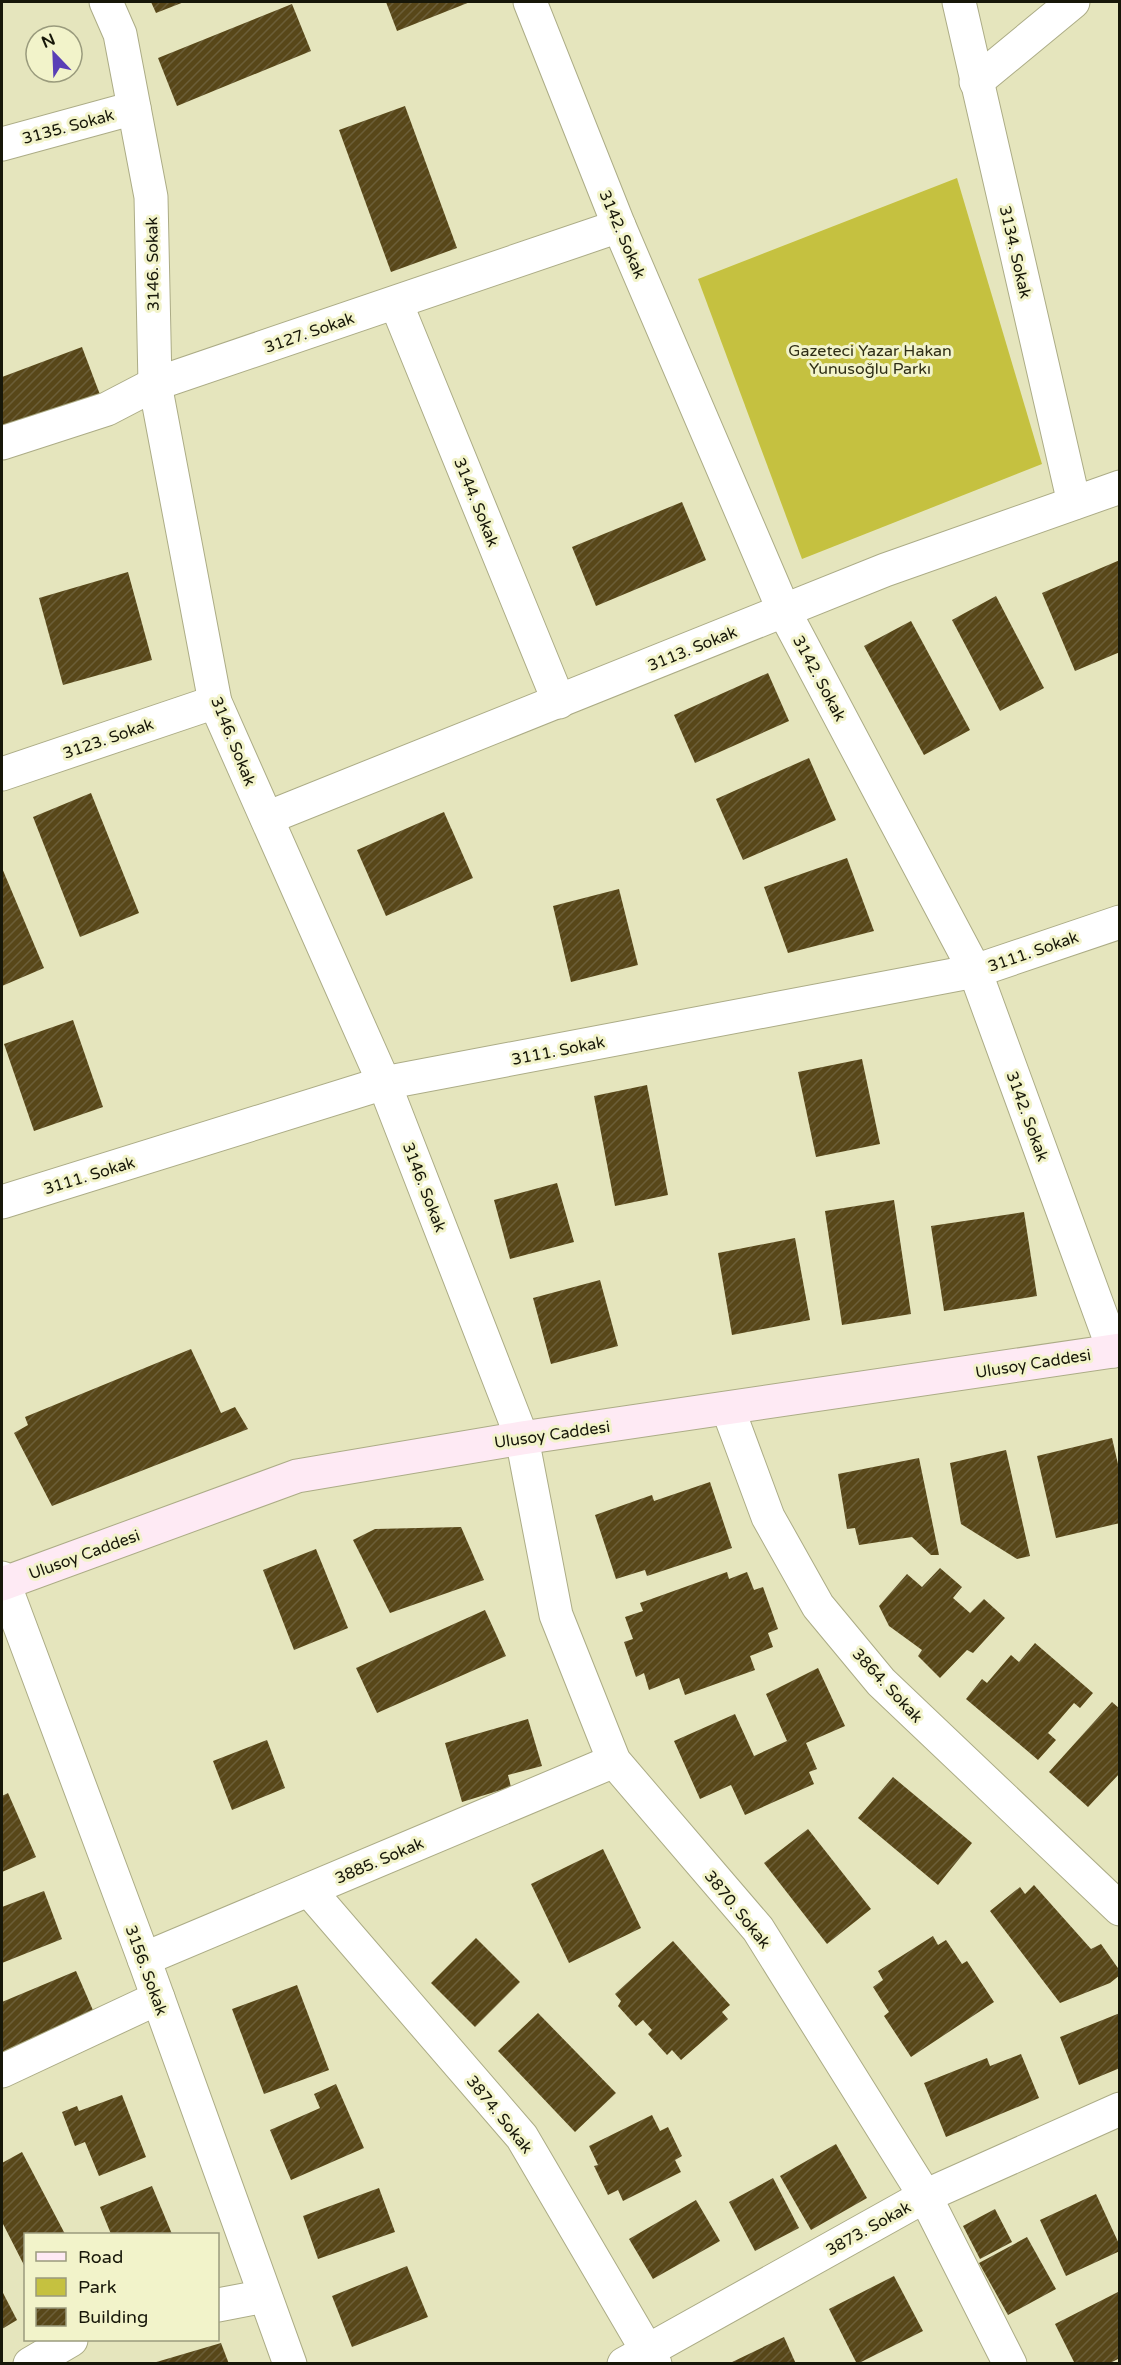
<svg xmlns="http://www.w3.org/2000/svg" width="1121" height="2365" font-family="'Varela Round',sans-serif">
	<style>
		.green { fill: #c5c140 }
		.building { fill: url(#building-hatch) }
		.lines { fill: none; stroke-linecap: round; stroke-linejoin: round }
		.street-casing { stroke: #acac86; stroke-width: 35 }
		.secondary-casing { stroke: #acac86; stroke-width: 35 }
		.street { stroke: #fff; stroke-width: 33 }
		.secondary { stroke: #feeaf4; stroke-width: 33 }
		.labels { text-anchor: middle; stroke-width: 6; stroke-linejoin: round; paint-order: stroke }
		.street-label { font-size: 16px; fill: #171709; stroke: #f2f3ca }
		.park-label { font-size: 16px; fill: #2f2e16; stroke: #f2f3ca }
	</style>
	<defs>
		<pattern id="building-hatch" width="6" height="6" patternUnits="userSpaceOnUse" patternTransform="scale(1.5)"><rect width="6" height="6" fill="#584719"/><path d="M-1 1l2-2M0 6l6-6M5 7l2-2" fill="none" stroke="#6b5e38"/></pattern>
	</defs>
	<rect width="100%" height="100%" fill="#e5e5bd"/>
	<path class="green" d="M957,178L1042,464L802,559L698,279Z"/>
	<g class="building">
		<path d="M151,2H184L156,13Z"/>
		<path d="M386,2H470L397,31Z"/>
		<path d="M292,4L311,51L177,106L158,58Z"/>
		<path d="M405,106L457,248L391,272L339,130Z"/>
		<path d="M82,347L102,400L2,437V377Z"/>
		<path d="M682,502L706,560L596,606L572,547Z"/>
		<path d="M1120,560V652L1075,671L1042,593Z"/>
		<path d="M128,572L152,660L63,685L39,598Z"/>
		<path d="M996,596L1044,688L1000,711L952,620Z"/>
		<path d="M911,621L970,730L924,755L864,646Z"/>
		<path d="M768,673L789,721L695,763L674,715Z"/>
		<path d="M809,758L836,820L743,860L716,799Z"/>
		<path d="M91,793L139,913L80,937L33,817Z"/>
		<path d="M444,812L473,878L386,916L357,850Z"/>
		<path d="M847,858L874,931L788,953L764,887Z"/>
		<path d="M2,868L44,968L2,986Z"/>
		<path d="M619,889L638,965L571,982L553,906Z"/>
		<path d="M73,1020L103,1107L34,1131L4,1044Z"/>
		<path d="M862,1059L880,1144L816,1157L798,1072Z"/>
		<path d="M647,1085L668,1195L615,1206L594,1096Z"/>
		<path d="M557,1183L574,1242L510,1259L494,1200Z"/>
		<path d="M894,1200L911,1314L842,1325L825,1211Z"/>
		<path d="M1024,1212L1037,1296L944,1311L931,1226Z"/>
		<path d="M795,1238L810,1320L732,1335L718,1253Z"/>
		<path d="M600,1280L618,1346L551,1364L533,1298Z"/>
		<path d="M191,1349L221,1413L235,1407L248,1429L52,1506L14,1433L28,1425L25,1417Z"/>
		<path d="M1112,1438L1120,1473V1523L1056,1538L1037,1456Z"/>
		<path d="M1006,1450L1030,1556L1017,1559L961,1524L950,1463Z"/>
		<path d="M919,1458L939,1555H931L912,1537L859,1545L855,1528L847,1529L838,1474Z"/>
		<path d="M710,1482L732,1548L647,1576L645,1570L616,1579L595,1515L652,1495L654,1501Z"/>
		<path d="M461,1527L484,1580L390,1613L353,1540L375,1529Z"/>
		<path d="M316,1549L348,1628L294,1650L263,1570Z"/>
		<path d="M940,1568L962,1587L953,1598L970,1613L984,1599L1005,1618L973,1653L967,1650L940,1678L918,1656L922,1650L889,1626L879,1606L907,1574L922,1587Z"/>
		<path d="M727,1572L729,1579L747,1572L754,1590L763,1587L778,1629L768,1633L773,1647L750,1656L755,1670L685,1695L679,1678L649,1690L644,1673L636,1677L624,1642L633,1639L625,1617L643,1611L640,1603Z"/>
		<path d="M485,1610L506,1656L377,1713L356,1668Z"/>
		<path d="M1035,1643L1093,1693L1080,1708L1074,1703L1048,1733L1056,1740L1038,1760L966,1699L982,1679L987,1683L1011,1655L1019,1662Z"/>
		<path d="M818,1668L845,1726L806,1743L817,1769L809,1772L814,1784L745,1815L731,1785L700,1799L674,1741L735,1714L754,1756L787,1741L766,1694Z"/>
		<path d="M1112,1702L1120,1709V1773L1088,1807L1049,1772Z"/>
		<path d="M528,1719L542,1766L508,1775L511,1787L462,1802L445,1743Z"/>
		<path d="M267,1740L285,1788L232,1810L213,1761Z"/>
		<path d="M893,1777L972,1843L938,1885L858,1818Z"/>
		<path d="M8,1793L36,1857L2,1872V1796Z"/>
		<path d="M808,1829L871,1909L827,1944L764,1863Z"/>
		<path d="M603,1849L641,1928L569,1963L531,1884Z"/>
		<path d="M1034,1885L1091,1949L1101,1944L1120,1971V1975L1110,1983L1060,2003L990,1911L1020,1887L1025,1894Z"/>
		<path d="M44,1891L62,1939L2,1963V1907Z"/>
		<path d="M933,1936L938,1945L946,1940L962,1964L967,1961L994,2002L911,2057L884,2016L889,2012L873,1987L883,1980L878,1971Z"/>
		<path d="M476,1938L520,1982L475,2027L431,1983Z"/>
		<path d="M673,1941L730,2005L722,2012L728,2019L681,2060L672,2050L667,2055L648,2034L652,2030L643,2020L636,2026L618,2006L621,2001L615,1994Z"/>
		<path d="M76,1971L95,2015L2,2054V2002Z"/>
		<path d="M297,1985L329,2070L264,2094L232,2009Z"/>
		<path d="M538,2013L616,2093L575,2132L498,2051Z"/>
		<path d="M1120,2013V2068L1079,2085L1060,2037Z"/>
		<path d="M1021,2054L1039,2098L946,2137L924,2083L987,2058L990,2066Z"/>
		<path d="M336,2084L364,2148L291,2180L270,2130L320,2108L314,2094Z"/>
		<path d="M122,2095L146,2157L99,2176L85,2142L75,2146L62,2112L77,2106L79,2111Z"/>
		<path d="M652,2115L660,2131L668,2127L682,2156L675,2160L681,2172L623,2201L618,2190L608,2195L594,2166L598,2165L589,2146Z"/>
		<path d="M836,2144L867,2198L811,2230L780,2176Z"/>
		<path d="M22,2152L65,2234H26V2269L2,2222V2163Z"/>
		<path d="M773,2178L799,2228L755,2251L729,2202Z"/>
		<path d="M152,2186L172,2234H111L100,2207Z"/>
		<path d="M379,2188L395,2232L318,2259L303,2216Z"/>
		<path d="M1096,2194L1120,2246V2251L1066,2276L1040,2220Z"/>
		<path d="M696,2200L720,2241L653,2279L629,2239Z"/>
		<path d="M995,2209L1012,2242L980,2259L963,2226Z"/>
		<path d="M1027,2237L1056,2289L1008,2315L979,2263Z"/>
		<path d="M407,2266L428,2317L352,2347L332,2296Z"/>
		<path d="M894,2276L923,2331L857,2364L829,2309Z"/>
		<path d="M2,2291L17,2320L2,2329Z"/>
		<path d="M1120,2291V2358L1108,2364H1075L1055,2324Z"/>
		<path d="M784,2337L796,2364H728Z"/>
		<path d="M221,2343L229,2364H153V2363Z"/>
	</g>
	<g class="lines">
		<defs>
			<g id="street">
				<path d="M106,2L120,34L151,197L155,384L215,702L384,1083L522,1438L556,1615L614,1761L758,1929L925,2196L1010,2364"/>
				<path d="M530,2L619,226L784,611L975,971L1114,1351"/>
				<path d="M959,2L1074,503"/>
				<path d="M976,82L1073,2"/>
				<path d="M2,144L134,108"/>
				<path d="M396,303L559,702"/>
				<path d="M2,443L107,409L155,384L619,226"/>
				<path d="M2,774L215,702"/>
				<path d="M267,818L885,570L1120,487"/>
				<path d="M2,1202L384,1083L975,971L1120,922"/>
				<path d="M728,1409L768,1517L818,1606L881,1682L1120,1909"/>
				<path d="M2,1578L144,1959L290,2364"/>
				<path d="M309,1890L522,2137L655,2364"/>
				<path d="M144,1959L614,1761"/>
				<path d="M2,2071L158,1998"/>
				<path d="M218,2305L265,2296"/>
				<path d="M30,2364L71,2340"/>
				<path d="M624,2364L925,2196L1120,2109"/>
			</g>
			<path id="secondary" d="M2,1584L297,1476L522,1438L1120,1350"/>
		</defs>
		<use href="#street" class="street-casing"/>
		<use href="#secondary" class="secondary-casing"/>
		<use href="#street" class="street"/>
		<use href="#secondary" class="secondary"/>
	</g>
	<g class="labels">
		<g class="street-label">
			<text transform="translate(68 126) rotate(-15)" y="6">3135. Sokak</text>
			<text transform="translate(623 234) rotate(67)" y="6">3142. Sokak</text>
			<text transform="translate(1016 252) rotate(77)" y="6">3134. Sokak</text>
			<text transform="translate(152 264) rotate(-91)" y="6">3146. Sokak</text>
			<text transform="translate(309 332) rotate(-19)" y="6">3127. Sokak</text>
			<text transform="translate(477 502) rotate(68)" y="6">3144. Sokak</text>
			<text transform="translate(692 648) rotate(-22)" y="6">3113. Sokak</text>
			<text transform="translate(820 678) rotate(62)" y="6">3142. Sokak</text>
			<text transform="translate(108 738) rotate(-19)" y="6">3123. Sokak</text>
			<text transform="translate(234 741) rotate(68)" y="6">3146. Sokak</text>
			<text transform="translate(1033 951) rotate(-19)" y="6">3111. Sokak</text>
			<text transform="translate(558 1050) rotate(-11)" y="6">3111. Sokak</text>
			<text transform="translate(1028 1116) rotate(70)" y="6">3142. Sokak</text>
			<text transform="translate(89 1175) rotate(-17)" y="6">3111. Sokak</text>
			<text transform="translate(425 1187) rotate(69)" y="6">3146. Sokak</text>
			<text transform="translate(1033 1363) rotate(-9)" y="6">Ulusoy Caddesi</text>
			<text transform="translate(552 1434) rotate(-8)" y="6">Ulusoy Caddesi</text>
			<text transform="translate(84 1554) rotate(-20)" y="6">Ulusoy Caddesi</text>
			<text transform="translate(888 1685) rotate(47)" y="6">3864. Sokak</text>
			<text transform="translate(379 1860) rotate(-23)" y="6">3885. Sokak</text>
			<text transform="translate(738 1909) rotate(51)" y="6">3870. Sokak</text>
			<text transform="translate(147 1970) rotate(70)" y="6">3156. Sokak</text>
			<text transform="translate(500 2114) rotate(51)" y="6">3874. Sokak</text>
			<text transform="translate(868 2228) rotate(-29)" y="6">3873. Sokak</text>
		</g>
		<g class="park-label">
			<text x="870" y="356">Gazeteci Yazar Hakan<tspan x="870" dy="18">Yunusoğlu Parkı</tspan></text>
		</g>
	</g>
	<rect width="1121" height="2365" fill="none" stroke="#171709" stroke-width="6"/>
	<rect x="24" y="2233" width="195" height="108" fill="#f2f3ca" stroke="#9a9b7d" stroke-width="1.5"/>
	<rect x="36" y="2252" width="30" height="9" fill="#feeaf4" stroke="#9a9b7d" stroke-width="1.5"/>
	<text x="78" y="2263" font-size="18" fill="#171709">Road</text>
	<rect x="36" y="2278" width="30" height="18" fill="#c5c140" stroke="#9a9b7d" stroke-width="1.5"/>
	<text x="78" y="2293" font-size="18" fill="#171709">Park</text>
	<rect x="36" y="2308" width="30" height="18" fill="url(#building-hatch)" stroke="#9a9b7d" stroke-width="1.5"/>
	<text x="78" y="2323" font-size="18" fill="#171709">Building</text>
	<g transform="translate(54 54) rotate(337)"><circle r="28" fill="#f2f3ca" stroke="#9a9b7d" stroke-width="1.5"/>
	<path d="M0-4.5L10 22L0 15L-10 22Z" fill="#593eb6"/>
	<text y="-9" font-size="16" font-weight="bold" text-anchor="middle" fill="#171709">N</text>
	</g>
</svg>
